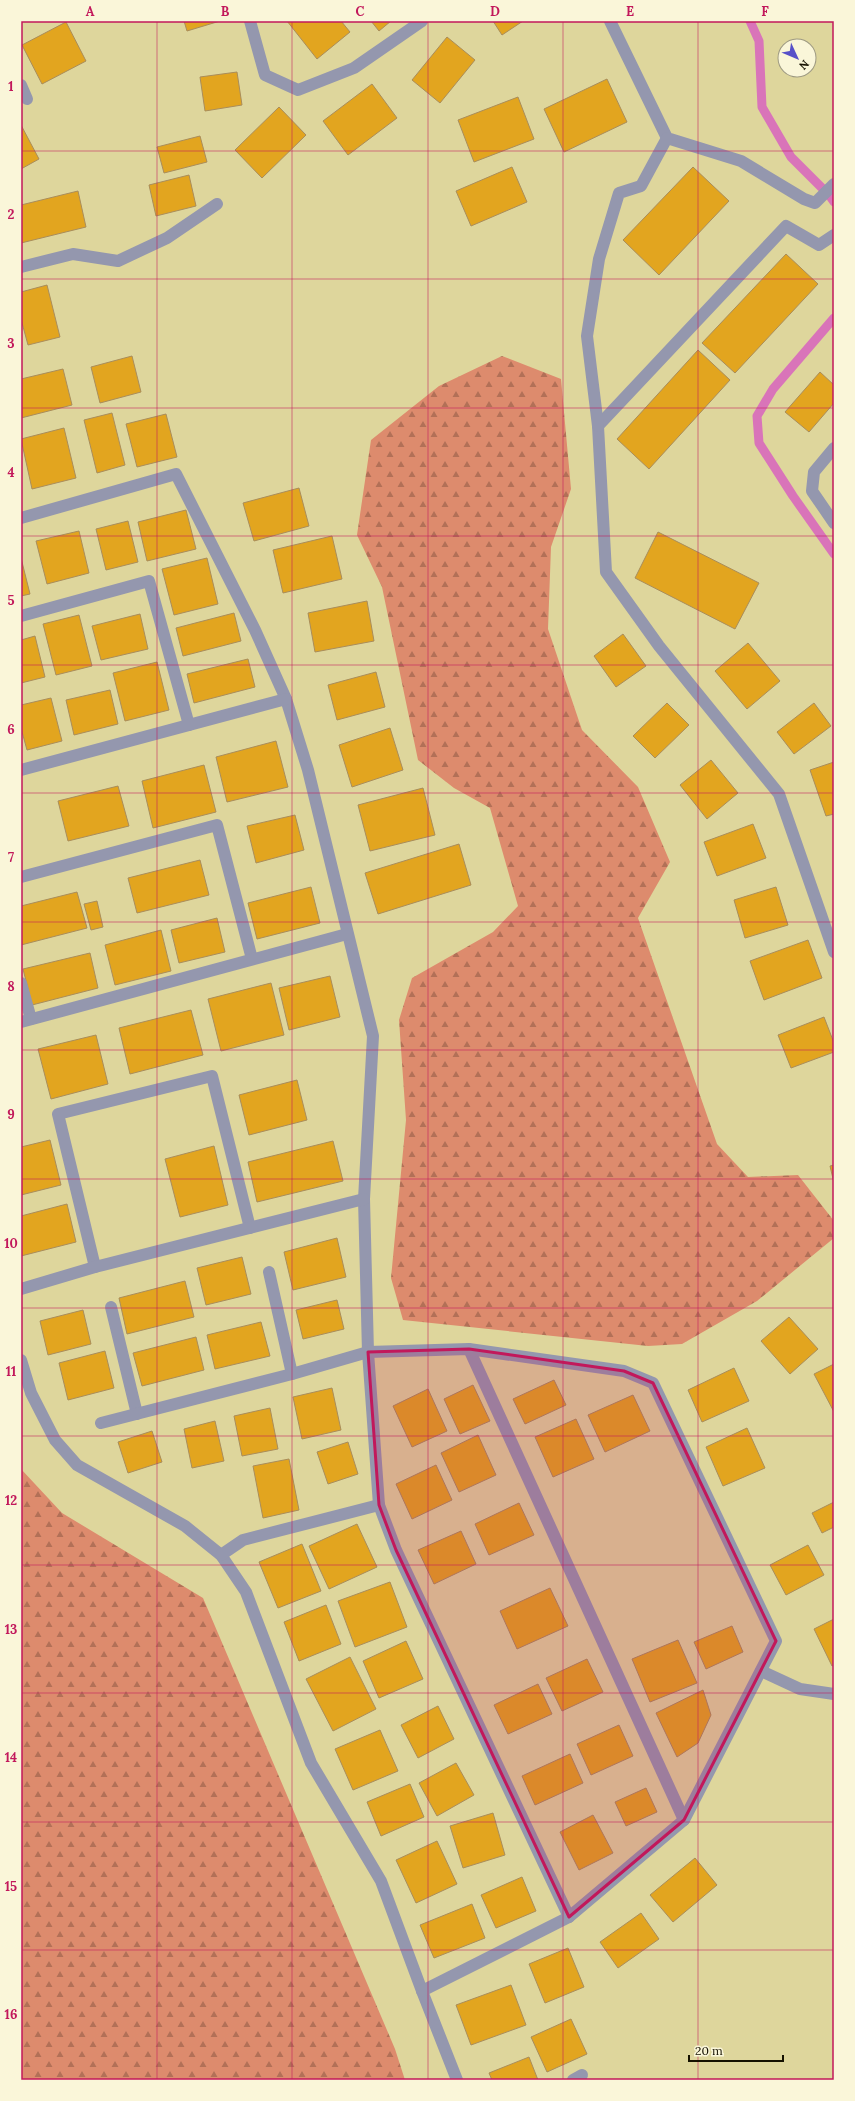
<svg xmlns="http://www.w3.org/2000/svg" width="855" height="2101" font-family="Lora,serif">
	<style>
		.forest { fill: url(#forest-firs) }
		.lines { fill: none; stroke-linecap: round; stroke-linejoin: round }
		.stream { stroke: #d974b9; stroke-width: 9 }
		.building { fill: #e2a51f; stroke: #a98d5b }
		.minor { stroke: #9497ae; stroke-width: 12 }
		.marked { fill: #c2185b; fill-opacity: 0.2; stroke: #c2185b; stroke-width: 3; stroke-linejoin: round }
		.grid { fill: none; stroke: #c2185b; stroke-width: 1; stroke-opacity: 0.55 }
		.neatline { fill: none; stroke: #c2185b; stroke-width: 1.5 }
		.grid-label { font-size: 13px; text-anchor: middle; font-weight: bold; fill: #c2185b }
	</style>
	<defs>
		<pattern id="forest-firs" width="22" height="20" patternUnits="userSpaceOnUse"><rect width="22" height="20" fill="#dd8b6d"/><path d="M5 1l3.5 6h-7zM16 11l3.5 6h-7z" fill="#b27057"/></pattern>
	</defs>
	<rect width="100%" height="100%" fill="#ded69c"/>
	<g class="forest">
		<path d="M502,356L561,379L571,489L551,547L548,629L582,730L638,787L670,862L638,918L717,1144L748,1177L798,1175L834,1221V1238L757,1301L682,1344L648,1346L403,1320L391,1278L406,1120L399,1020L412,978L493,932L518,906L490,808L454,788L418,760L382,587L357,535L371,440L439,386Z"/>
		<path d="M21,1469L62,1513L203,1598L395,2049L405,2080H21Z"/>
	</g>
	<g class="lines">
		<g class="stream">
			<path d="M750,21L759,41L762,107L791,157L829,195L834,202"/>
			<path d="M834,318L773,389L757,416L759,443L793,496L834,554"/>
		</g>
	</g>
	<g class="building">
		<path d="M184,21H220L187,31Z"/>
		<path d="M287,21H341L350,32L317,59Z"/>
		<path d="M371,21H391L379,31Z"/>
		<path d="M493,21H523L502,35Z"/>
		<path d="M66,22L86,61L42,84L22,45Z"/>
		<path d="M447,37L475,60L440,103L412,80Z"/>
		<path d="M237,72L242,105L205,111L200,77Z"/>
		<path d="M607,79L627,122L564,152L544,109Z"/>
		<path d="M372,84L397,118L348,155L323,121Z"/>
		<path d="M518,97L534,139L474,162L458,120Z"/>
		<path d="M279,107L306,135L262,178L235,150Z"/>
		<path d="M21,125L39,159L21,169Z"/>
		<path d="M200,136L207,162L164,173L157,147Z"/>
		<path d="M512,167L527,202L471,226L456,191Z"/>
		<path d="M693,167L729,201L659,275L623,240Z"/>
		<path d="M189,175L196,206L156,216L149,185Z"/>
		<path d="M78,191L86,227L21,243V205Z"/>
		<path d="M786,254L818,284L735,373L702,343Z"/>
		<path d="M47,285L60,337L28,345L21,319V292Z"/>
		<path d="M698,350L730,380L649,469L617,439Z"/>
		<path d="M132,356L141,392L100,403L91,367Z"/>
		<path d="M63,369L72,405L21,418V379Z"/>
		<path d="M820,372L834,385V403L809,432L785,412Z"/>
		<path d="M112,413L125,465L97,473L84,420Z"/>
		<path d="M166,414L177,457L137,467L126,424Z"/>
		<path d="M64,428L76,478L32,489L21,439Z"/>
		<path d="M299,488L309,526L254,541L243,503Z"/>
		<path d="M186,510L196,549L147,561L138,522Z"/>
		<path d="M128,521L138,562L106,570L96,529Z"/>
		<path d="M79,531L89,573L47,584L36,541Z"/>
		<path d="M658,532L759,583L735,629L635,578Z"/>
		<path d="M332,536L342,579L283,593L273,550Z"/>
		<path d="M21,558L30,594L21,596Z"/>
		<path d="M207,558L218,604L174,615L162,569Z"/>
		<path d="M367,601L374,641L315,652L308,613Z"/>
		<path d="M234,613L241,641L183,656L176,628Z"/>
		<path d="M140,614L148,649L101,660L92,626Z"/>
		<path d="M79,615L92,666L56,675L43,624Z"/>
		<path d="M623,634L646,666L616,687L594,656Z"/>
		<path d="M35,636L45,677L21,683V640Z"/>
		<path d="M748,643L780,681L747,709L715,671Z"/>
		<path d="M248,659L255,687L194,703L187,674Z"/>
		<path d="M157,662L169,710L125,721L113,673Z"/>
		<path d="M376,672L385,707L337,720L328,685Z"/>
		<path d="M110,690L118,724L74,735L66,700Z"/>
		<path d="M51,698L62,741L27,750L21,728V705Z"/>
		<path d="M667,703L689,725L655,758L633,736Z"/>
		<path d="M814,703L831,726L794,754L777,732Z"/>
		<path d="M390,728L403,770L352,787L339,745Z"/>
		<path d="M276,741L288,787L227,802L216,757Z"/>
		<path d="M711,760L738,793L707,819L680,785Z"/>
		<path d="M834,762V814L826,816L810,770Z"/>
		<path d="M204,765L216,812L153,828L142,781Z"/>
		<path d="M118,786L129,826L68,841L58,801Z"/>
		<path d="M423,788L435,835L370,851L358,805Z"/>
		<path d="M295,815L304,850L256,863L247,826Z"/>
		<path d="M753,824L766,858L717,876L704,842Z"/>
		<path d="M459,844L471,885L378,914L365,873Z"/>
		<path d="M200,860L209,895L137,913L128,878Z"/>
		<path d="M311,887L320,923L257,939L248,903Z"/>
		<path d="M776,887L788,925L745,938L734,900Z"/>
		<path d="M77,892L87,928L21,945V906Z"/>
		<path d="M97,901L103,927L91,930L84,904Z"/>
		<path d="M217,918L225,952L179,963L171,930Z"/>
		<path d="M161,930L171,971L115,985L105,945Z"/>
		<path d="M808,940L822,978L764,1000L750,961Z"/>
		<path d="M90,953L98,988L32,1005L23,969Z"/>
		<path d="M330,976L340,1017L289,1030L279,988Z"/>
		<path d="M271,983L284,1035L221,1051L208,999Z"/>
		<path d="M191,1010L203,1055L130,1074L119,1028Z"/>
		<path d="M824,1017L834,1043V1052L791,1068L778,1035Z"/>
		<path d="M96,1035L108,1084L51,1099L38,1049Z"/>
		<path d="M297,1080L307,1120L249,1135L239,1095Z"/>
		<path d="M50,1140L61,1185L21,1195V1147Z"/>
		<path d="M333,1141L343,1181L257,1202L248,1162Z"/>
		<path d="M214,1146L228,1205L180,1217L165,1159Z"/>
		<path d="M834,1165V1183L830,1166Z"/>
		<path d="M67,1204L76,1242L21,1256V1216Z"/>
		<path d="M337,1238L346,1277L293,1290L284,1252Z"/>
		<path d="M242,1257L251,1294L206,1305L197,1268Z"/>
		<path d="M185,1281L194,1317L127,1334L119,1298Z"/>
		<path d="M337,1300L344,1329L303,1339L296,1310Z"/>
		<path d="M83,1310L91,1344L48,1355L40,1321Z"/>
		<path d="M789,1317L818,1349L790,1374L761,1341Z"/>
		<path d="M261,1322L270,1356L215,1369L207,1335Z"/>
		<path d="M196,1337L204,1370L142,1386L133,1353Z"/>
		<path d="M105,1351L114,1388L68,1400L59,1363Z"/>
		<path d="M834,1364V1412L814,1374Z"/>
		<path d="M734,1368L749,1401L702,1422L688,1390Z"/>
		<path d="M554,1380L566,1405L525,1424L513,1399Z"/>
		<path d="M473,1385L490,1421L460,1434L444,1399Z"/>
		<path d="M332,1388L341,1430L302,1439L293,1397Z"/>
		<path d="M428,1389L447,1431L412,1447L393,1406Z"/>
		<path d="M633,1395L650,1431L605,1452L588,1415Z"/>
		<path d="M270,1408L278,1449L242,1456L234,1416Z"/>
		<path d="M576,1419L594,1459L553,1477L535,1437Z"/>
		<path d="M215,1421L224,1461L192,1468L184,1429Z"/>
		<path d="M747,1428L765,1468L723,1486L706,1447Z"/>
		<path d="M152,1431L162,1462L128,1473L118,1442Z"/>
		<path d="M478,1435L496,1475L459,1492L441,1453Z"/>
		<path d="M348,1442L358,1474L328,1484L317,1452Z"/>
		<path d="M289,1459L299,1510L263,1518L253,1466Z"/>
		<path d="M436,1465L452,1500L412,1519L396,1484Z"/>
		<path d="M834,1502V1527L822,1533L812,1513Z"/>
		<path d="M519,1503L534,1535L489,1555L475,1524Z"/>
		<path d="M357,1524L377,1567L329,1589L309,1546Z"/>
		<path d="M461,1531L476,1564L434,1584L418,1550Z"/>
		<path d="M302,1544L321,1591L278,1608L259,1562Z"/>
		<path d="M808,1545L824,1575L786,1595L770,1565Z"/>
		<path d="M390,1582L407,1627L355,1647L338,1601Z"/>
		<path d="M550,1588L568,1626L517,1649L500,1611Z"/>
		<path d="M326,1605L341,1644L299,1661L284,1622Z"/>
		<path d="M834,1619V1665L832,1666L814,1629Z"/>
		<path d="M732,1626L743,1652L706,1669L694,1642Z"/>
		<path d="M678,1640L697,1683L650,1702L632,1659Z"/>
		<path d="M406,1641L423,1679L379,1698L363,1661Z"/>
		<path d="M350,1657L376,1709L333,1731L306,1679Z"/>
		<path d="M587,1659L603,1692L562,1711L546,1678Z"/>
		<path d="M538,1684L552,1714L508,1734L494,1705Z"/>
		<path d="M703,1690L711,1715L698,1743L677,1757L656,1713Z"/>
		<path d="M438,1706L454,1739L418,1758L401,1725Z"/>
		<path d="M619,1725L633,1756L591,1775L577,1744Z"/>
		<path d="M380,1730L398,1771L353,1790L335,1749Z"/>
		<path d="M570,1754L583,1783L535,1805L522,1776Z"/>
		<path d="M456,1763L474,1795L437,1816L419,1783Z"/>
		<path d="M410,1784L424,1817L381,1836L367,1802Z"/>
		<path d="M646,1788L657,1812L626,1826L615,1802Z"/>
		<path d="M493,1813L505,1855L463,1868L450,1826Z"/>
		<path d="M593,1815L613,1853L579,1870L560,1832Z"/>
		<path d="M437,1841L457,1884L416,1903L396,1860Z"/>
		<path d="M695,1858L717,1885L673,1922L650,1895Z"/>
		<path d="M522,1877L536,1911L496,1928L481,1895Z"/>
		<path d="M472,1904L485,1938L434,1958L420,1925Z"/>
		<path d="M641,1913L659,1939L618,1968L600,1942Z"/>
		<path d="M568,1948L584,1987L545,2003L529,1964Z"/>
		<path d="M511,1985L526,2025L471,2045L456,2005Z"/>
		<path d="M571,2019L587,2054L547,2072L531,2037Z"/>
		<path d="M529,2057L538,2080H492L489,2073Z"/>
	</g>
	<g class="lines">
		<g class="minor">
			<path d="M250,21L265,75L298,90L354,68L422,21"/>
			<path d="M610,21L667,138L741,161L804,199L815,203L834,184"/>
			<path d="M21,85L27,99"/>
			<path d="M834,235L819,245L786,226L598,426L606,572L659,646L779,794L834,952"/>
			<path d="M21,267L73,254L118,261L167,238L217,204"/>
			<path d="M598,426L587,336L599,259L619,193L641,186L667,138"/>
			<path d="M834,448L814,472L812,491L834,523"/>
			<path d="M21,518L176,474L255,630L286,699L308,770L373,1036L364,1199L368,1352L379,1505L396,1550L569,1917"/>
			<path d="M21,616L149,581L189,725"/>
			<path d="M21,770L286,699"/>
			<path d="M21,877L217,825L252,959"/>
			<path d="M21,983L31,1019"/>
			<path d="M21,1022L347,934"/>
			<path d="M95,1267L58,1114L212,1076L250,1228"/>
			<path d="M269,1272L292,1374"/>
			<path d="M21,1289L95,1267L364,1199"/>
			<path d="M111,1307L137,1414"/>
			<path d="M469,1349L684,1820"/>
			<path d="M21,1360L31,1393L55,1440L77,1465L185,1526L221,1555L246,1592L311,1763L381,1881L422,1991L457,2080"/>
			<path d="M101,1423L292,1374L368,1352L469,1349L624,1371L653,1383L776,1641L684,1820L569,1917L422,1991"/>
			<path d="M221,1555L243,1540L379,1505"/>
			<path d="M761,1671L800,1689L834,1694"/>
			<path d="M573,2080L582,2075"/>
		</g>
	</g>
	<path class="marked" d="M469,1349L624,1371L653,1383L776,1641L684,1820L569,1917L396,1550L379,1505L368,1352Z"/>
	<path class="grid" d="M157,21V2080M292,21V2080M428,21V2080M563,21V2080M698,21V2080M21,151H834M21,279H834M21,408H834M21,536H834M21,665H834M21,793H834M21,922H834M21,1050H834M21,1179H834M21,1308H834M21,1436H834M21,1565H834M21,1693H834M21,1822H834M21,1950H834"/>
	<rect width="855" height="2101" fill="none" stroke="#faf6d9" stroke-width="44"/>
	<g transform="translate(797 58) rotate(134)"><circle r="19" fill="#faf6d9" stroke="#9e9a82"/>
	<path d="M0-3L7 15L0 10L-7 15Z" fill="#5750c8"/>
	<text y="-6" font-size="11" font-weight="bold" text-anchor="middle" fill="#151100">N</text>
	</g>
	<path d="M689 2055v6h94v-6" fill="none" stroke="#151100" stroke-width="2"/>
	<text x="695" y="2055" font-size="12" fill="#151100" stroke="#faf6d9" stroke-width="3" paint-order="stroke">20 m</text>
	<rect x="22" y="22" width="811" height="2057" class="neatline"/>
	<g class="grid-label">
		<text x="90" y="16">A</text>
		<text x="225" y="16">B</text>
		<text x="360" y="16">C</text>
		<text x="495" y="16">D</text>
		<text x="630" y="16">E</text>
		<text x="765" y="16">F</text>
		<text x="11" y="91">1</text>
		<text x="11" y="219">2</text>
		<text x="11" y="348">3</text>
		<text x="11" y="477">4</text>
		<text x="11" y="605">5</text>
		<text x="11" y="734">6</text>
		<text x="11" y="862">7</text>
		<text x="11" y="991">8</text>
		<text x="11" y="1119">9</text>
		<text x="11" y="1248">10</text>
		<text x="11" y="1376">11</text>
		<text x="11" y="1505">12</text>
		<text x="11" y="1634">13</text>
		<text x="11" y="1762">14</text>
		<text x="11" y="1891">15</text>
		<text x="11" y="2019">16</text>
	</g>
</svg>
